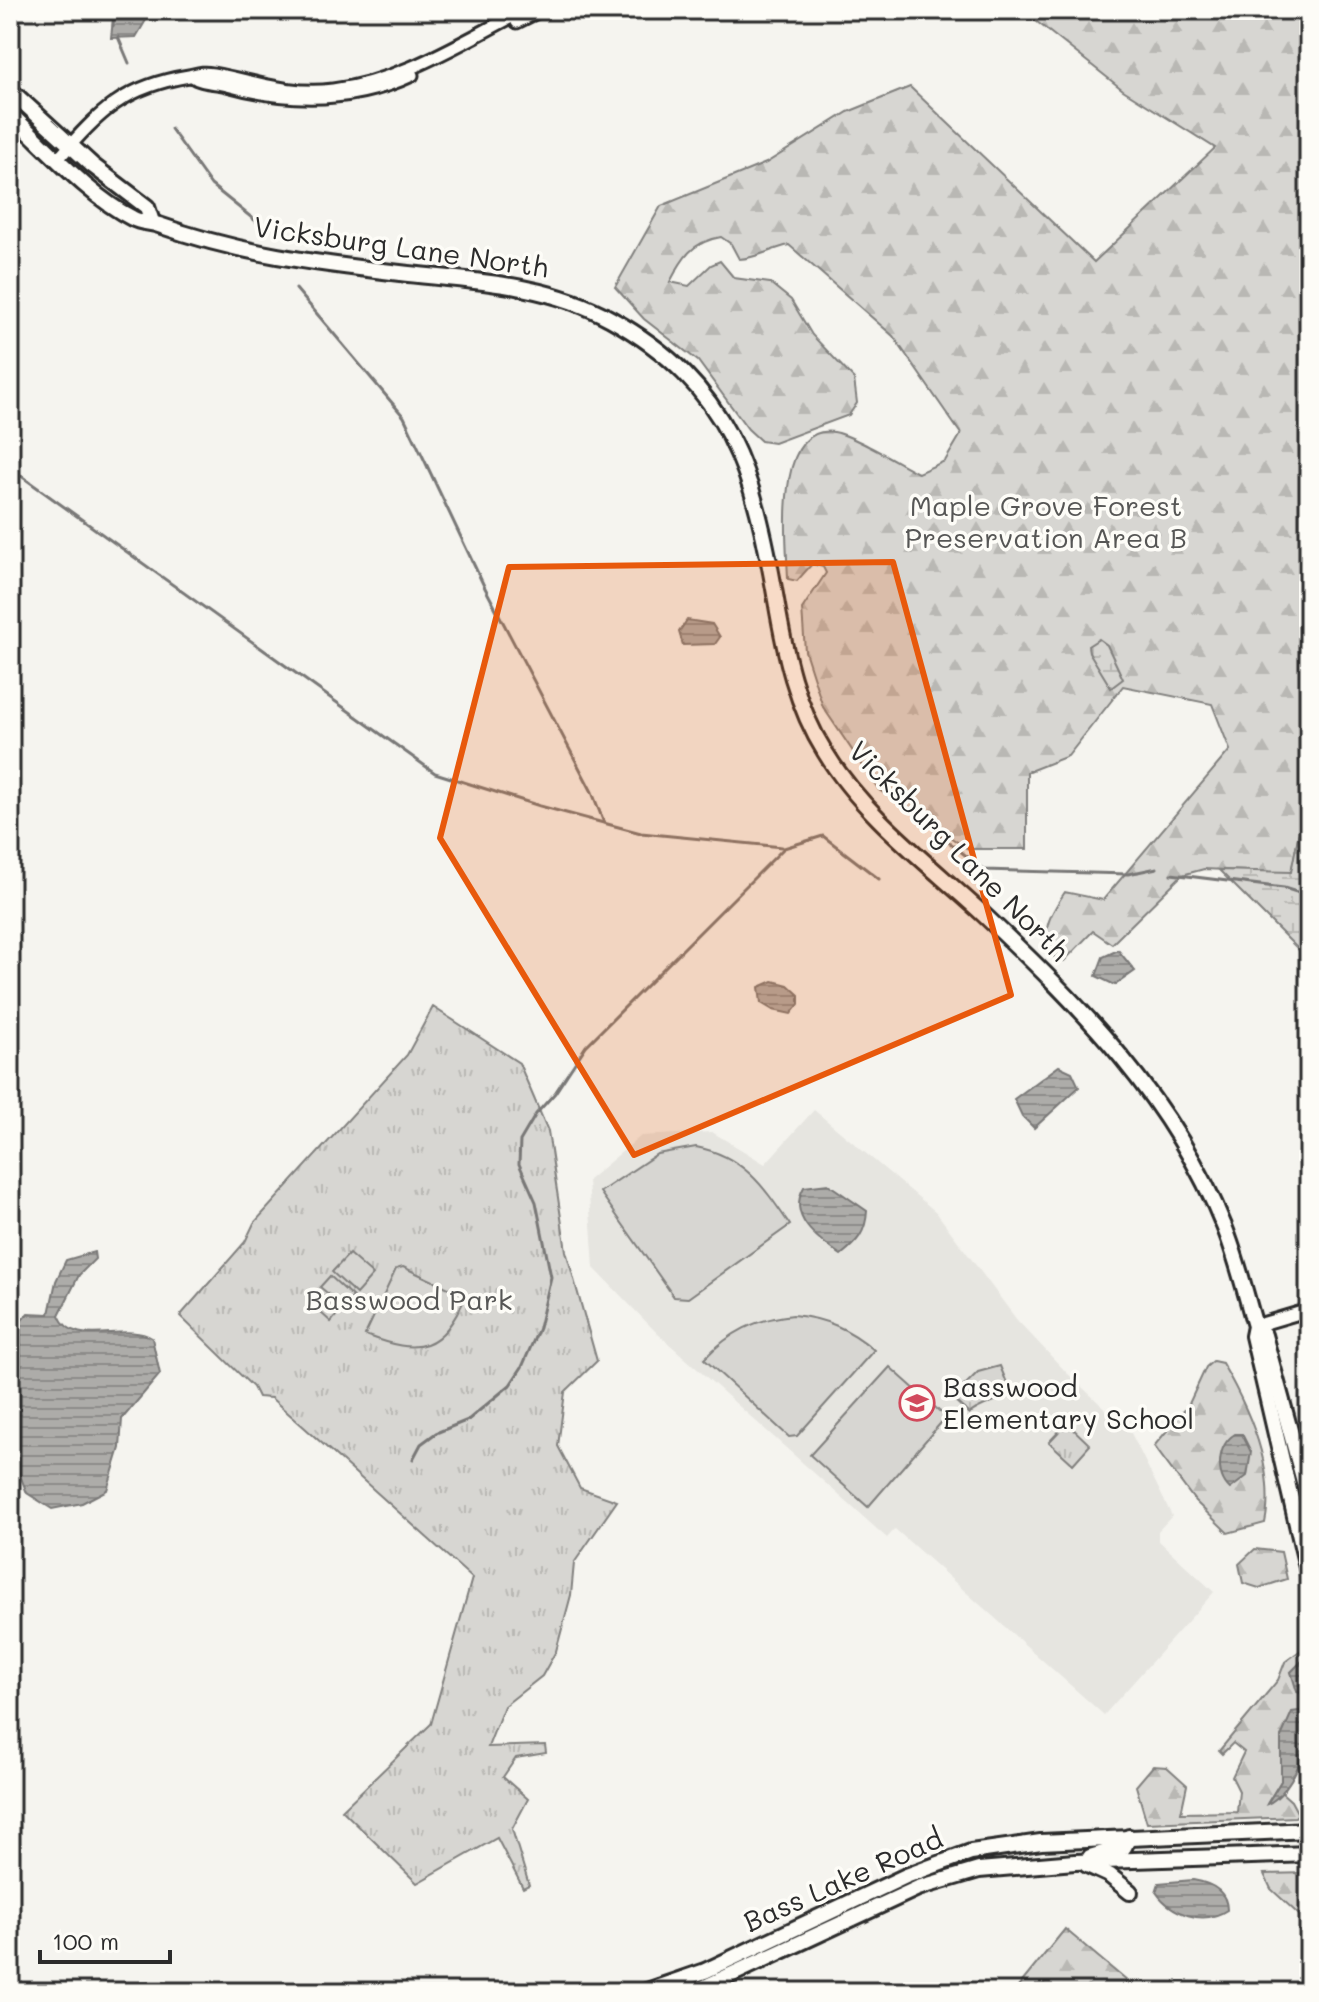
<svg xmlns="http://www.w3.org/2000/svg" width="1319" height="2002" font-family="Mali,sans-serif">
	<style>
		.built { fill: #e6e5e0 }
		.grass { fill: url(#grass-tufts); stroke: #81807e; stroke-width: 2 }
		.forest { fill: url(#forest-firs); stroke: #81807e; stroke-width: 2 }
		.wetland { fill: url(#wetland-marsh); stroke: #81807e; stroke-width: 2 }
		.garden { fill: #d7d6d2; stroke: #81807e; stroke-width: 2 }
		.water { fill: url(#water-rules); stroke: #797877; stroke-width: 2 }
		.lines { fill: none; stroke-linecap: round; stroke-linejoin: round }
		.stream { stroke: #797877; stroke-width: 3 }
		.minor-casing { stroke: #2b2b2b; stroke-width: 17 }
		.major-casing { stroke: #2b2b2b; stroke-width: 20 }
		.minor { stroke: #fdfcf7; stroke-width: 11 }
		.major { stroke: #fdfcf7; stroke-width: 14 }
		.marked { fill: #e8590c; fill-opacity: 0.2; stroke: #e8590c; stroke-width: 6; stroke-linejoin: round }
		.labels { text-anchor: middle; stroke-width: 7; stroke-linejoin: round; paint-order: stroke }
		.street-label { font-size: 28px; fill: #2b2b2b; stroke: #fdfcf7 }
		.park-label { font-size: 28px; fill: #565655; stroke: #fdfcf7 }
		.poi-label { font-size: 28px; fill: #2b2b2b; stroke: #fdfcf7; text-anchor: start }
	</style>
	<defs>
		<pattern id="grass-tufts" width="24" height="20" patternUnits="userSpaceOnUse" patternTransform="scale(2)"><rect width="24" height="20" fill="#d7d6d2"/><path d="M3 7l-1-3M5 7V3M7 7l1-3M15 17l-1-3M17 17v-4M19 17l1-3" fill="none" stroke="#b9b8b4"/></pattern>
		<pattern id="forest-firs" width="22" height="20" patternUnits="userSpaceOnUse" patternTransform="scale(2)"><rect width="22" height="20" fill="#d7d6d2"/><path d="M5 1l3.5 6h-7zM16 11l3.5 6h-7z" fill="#b9b8b4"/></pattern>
		<pattern id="wetland-marsh" width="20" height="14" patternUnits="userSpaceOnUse" patternTransform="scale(2)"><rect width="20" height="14" fill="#d7d6d2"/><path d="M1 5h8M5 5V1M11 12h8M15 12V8" fill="none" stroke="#b9b8b4"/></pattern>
		<pattern id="water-rules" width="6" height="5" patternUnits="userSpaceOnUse" patternTransform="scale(2)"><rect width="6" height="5" fill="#adaca9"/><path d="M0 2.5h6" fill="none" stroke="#8d8c8a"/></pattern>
	</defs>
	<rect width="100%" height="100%" fill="#f5f4ef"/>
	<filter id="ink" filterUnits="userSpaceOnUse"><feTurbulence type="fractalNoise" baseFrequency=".0125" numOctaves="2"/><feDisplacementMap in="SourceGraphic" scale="16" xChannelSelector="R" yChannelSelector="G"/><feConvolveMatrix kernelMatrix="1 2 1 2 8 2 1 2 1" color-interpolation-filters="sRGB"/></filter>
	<g filter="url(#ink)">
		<path class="built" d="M814,1110L936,1212L1017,1320L1067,1373L1131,1433L1172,1516L1158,1531V1540L1214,1592L1104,1715L895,1529L887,1538L657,1333L594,1268L588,1180L641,1136L712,1132L765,1164Z"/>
		<g class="grass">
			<path d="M433,1007L519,1063L548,1131L566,1251L597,1361L565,1392L558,1446L580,1488L617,1501L574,1563L571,1595L556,1651L542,1676L504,1706L488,1747L545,1745L546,1753L516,1758L503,1777L528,1799L512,1829L529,1885L523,1888L497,1838L417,1883L342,1810L431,1724L472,1578L305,1428L271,1398L258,1397L253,1387L180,1316L245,1242L254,1223L407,1055Z"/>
			<path d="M1000,1366L1011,1393C998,1402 983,1403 969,1414L952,1398L978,1372Z"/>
			<path d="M1067,1423L1090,1445L1073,1464L1049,1442Z"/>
		</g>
		<g class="forest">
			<path d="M1022,10H1309V782L1291,873L1204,869L1182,875L1112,944L1093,931L1064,961L1056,960C1039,933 1048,917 1065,892L1103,900L1230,750L1212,704L1123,686L1068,756L1027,772V849H968L879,790L823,707L805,651L802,609L826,573L823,567L812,564L797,581L788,579C787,543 773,424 834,432C851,434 900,464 918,473L945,461L961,434L893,336L789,245C771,249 757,258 739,259L731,244L721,237C692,242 683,257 670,282L689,286L711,265L720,261L734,278L770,283L791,300L812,335L854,379L857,403L849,415L774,443L761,441L748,429L698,361L644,319L615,287L661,206L766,163L848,112L910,87L1094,262L1215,148L1123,90Z"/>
			<path d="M1213,1361L1222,1363C1249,1409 1276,1470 1265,1523L1228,1533L1195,1501L1154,1446L1188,1406L1206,1367Z"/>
			<path d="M1255,1549L1281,1552L1287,1579L1259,1588L1243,1583L1239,1564Z"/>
			<path d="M1301,1650L1305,1658L1291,1672L1306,1695L1309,1693V1714L1306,1710L1281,1748V1781L1267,1804L1281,1792L1291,1801L1298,1814L1295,1817L1147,1823L1136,1786L1153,1766L1167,1767L1187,1785L1181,1813L1237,1812L1239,1791L1232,1777L1244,1752L1233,1743L1222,1754L1219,1751L1278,1680L1285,1662Z"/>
			<path d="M1309,1873V1924L1271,1889L1264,1874Z"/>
			<path d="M1065,1929L1140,1992H1014Z"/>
		</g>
		<g class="wetland">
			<path d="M1099,639L1107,645L1123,679L1111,688L1089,652L1088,646Z"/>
			<path d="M1309,782V960L1219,870L1291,872Z"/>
		</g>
		<g class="garden">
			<path d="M696,1147C744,1156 764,1187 790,1225L688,1298L674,1297L600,1192L657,1154Z"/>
			<path d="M349,1254L373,1275L356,1294L332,1272Z"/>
			<path d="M403,1267L466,1296C441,1351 420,1356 365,1335L396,1269Z"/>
			<path d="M330,1276L353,1297L344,1307L320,1287Z"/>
			<path d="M317,1290L340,1311L331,1322L308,1301Z"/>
			<path d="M793,1315C825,1318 850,1329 874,1350L797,1436L789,1437L704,1359C730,1332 755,1319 793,1315Z"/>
			<path d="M890,1367L946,1417L868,1507L810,1455Z"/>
		</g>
		<g class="water">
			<path d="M114,10H152L136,37L111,38Z"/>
			<path d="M687,620L712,624L720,637L715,644L683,645L679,632Z"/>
			<path d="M1118,950L1135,971L1115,985L1096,976L1103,957Z"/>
			<path d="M773,981L788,985L799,995V1004L791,1014L773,1010L761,1003L759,987Z"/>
			<path d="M1059,1066L1072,1072L1079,1087L1034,1128L1022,1116L1014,1099Z"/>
			<path d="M828,1184L867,1211C866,1233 857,1242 841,1255C817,1239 787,1217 804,1187Z"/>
			<path d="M94,1252L95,1259L79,1275L59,1315C73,1351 125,1321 152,1338L160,1374L122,1419L120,1448L107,1490L82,1503L52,1509L27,1493L10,1450V1334L28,1313L49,1314L56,1281L66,1260Z"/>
			<path d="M1235,1434H1242L1251,1452L1247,1476L1230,1489C1215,1475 1217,1445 1235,1434Z"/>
			<path d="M1305,1658L1309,1662L1307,1695L1297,1692L1291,1672Z"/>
			<path d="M1306,1710C1317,1733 1292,1794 1267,1804L1281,1781V1737L1292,1712Z"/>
			<path d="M1193,1880C1211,1883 1227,1890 1227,1910C1203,1926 1171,1914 1156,1892L1159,1883Z"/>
		</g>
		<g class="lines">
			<g class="stream">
				<path d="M113,26L114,10"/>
				<path d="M118,37L129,63"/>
				<path d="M171,129L211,185L257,222"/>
				<path d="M296,289L404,417L484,586L592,792L604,823"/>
				<path d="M10,468L435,773L540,806L641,833L782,847"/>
				<path d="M935,831L984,870L1128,874L1157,868"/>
				<path d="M1171,874L1284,888L1309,896"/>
				<path d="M413,1459L421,1444L436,1433L468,1420L510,1385L522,1367L539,1328L551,1277L536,1202L519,1164L520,1141L536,1114L555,1093L586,1046L784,848L823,836L879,879"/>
			</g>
			<defs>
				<g id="minor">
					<path d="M517,22L541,10"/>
					<path d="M192,76C201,83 216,82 227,85C291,103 352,103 412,75"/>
					<path d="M59,158C100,111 125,86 189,76C198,74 202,72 213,74C254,81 290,96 333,90C403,81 463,41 525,10"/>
					<path d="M1255,1326L1309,1310"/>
				</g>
				<g id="major">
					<path d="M10,90L92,165L147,207L152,222"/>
					<path d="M10,114C46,147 90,197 132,218C141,223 150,222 159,225C240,254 315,263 400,273C471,281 547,283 611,319C731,386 754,473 776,600C785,653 796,706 825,752C863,815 929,864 983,914C1081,1006 1173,1099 1224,1226C1237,1258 1245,1292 1255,1326L1253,1336L1309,1576"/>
					<path d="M1255,1326L1264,1335L1309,1500"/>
					<path d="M1090,1857L1124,1847L1129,1837"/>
					<path d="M1087,1865L1109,1875L1130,1892"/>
					<path d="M644,1992L705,1971L906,1876L971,1852L1041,1842L1309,1830"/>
					<path d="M694,1992L918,1888L979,1870L1075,1862L1309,1854"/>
				</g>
			</defs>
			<use href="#minor" class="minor-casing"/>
			<use href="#major" class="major-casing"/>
			<use href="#minor" class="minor"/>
			<use href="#major" class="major"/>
		</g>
	</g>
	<path class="marked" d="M893,562L1011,995L634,1155L440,838L509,567Z"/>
	<defs>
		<symbol id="school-ring" viewBox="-11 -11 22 22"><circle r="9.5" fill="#fdfcf7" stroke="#d1495b" stroke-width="1.5"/><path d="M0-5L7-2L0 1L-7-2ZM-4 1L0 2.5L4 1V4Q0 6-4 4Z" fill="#d1495b"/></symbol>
	</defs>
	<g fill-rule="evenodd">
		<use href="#school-ring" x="897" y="1383" width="40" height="40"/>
	</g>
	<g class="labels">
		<g class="street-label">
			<text transform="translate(401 247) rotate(8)" y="10">Vicksburg Lane North</text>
			<text transform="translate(959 851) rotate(45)" y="10">Vicksburg Lane North</text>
			<text transform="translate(843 1880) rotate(-24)" y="10">Bass Lake Road</text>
		</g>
		<g class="park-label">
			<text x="1046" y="516">Maple Grove Forest<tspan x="1046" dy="32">Preservation Area B</tspan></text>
			<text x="409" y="1310">Basswood Park</text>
		</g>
		<g class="poi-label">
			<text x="943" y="1397">Basswood<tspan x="943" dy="32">Elementary School</tspan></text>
		</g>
	</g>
	<rect width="1319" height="2002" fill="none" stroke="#fdfcf7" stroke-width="40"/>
	<rect x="20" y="20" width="1279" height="1962" fill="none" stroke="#2b2b2b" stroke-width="3" filter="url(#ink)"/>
	<path d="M40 1950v12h130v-12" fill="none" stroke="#2b2b2b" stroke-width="4"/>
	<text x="52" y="1950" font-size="24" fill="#2b2b2b" stroke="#fdfcf7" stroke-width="6" paint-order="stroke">100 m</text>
</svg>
